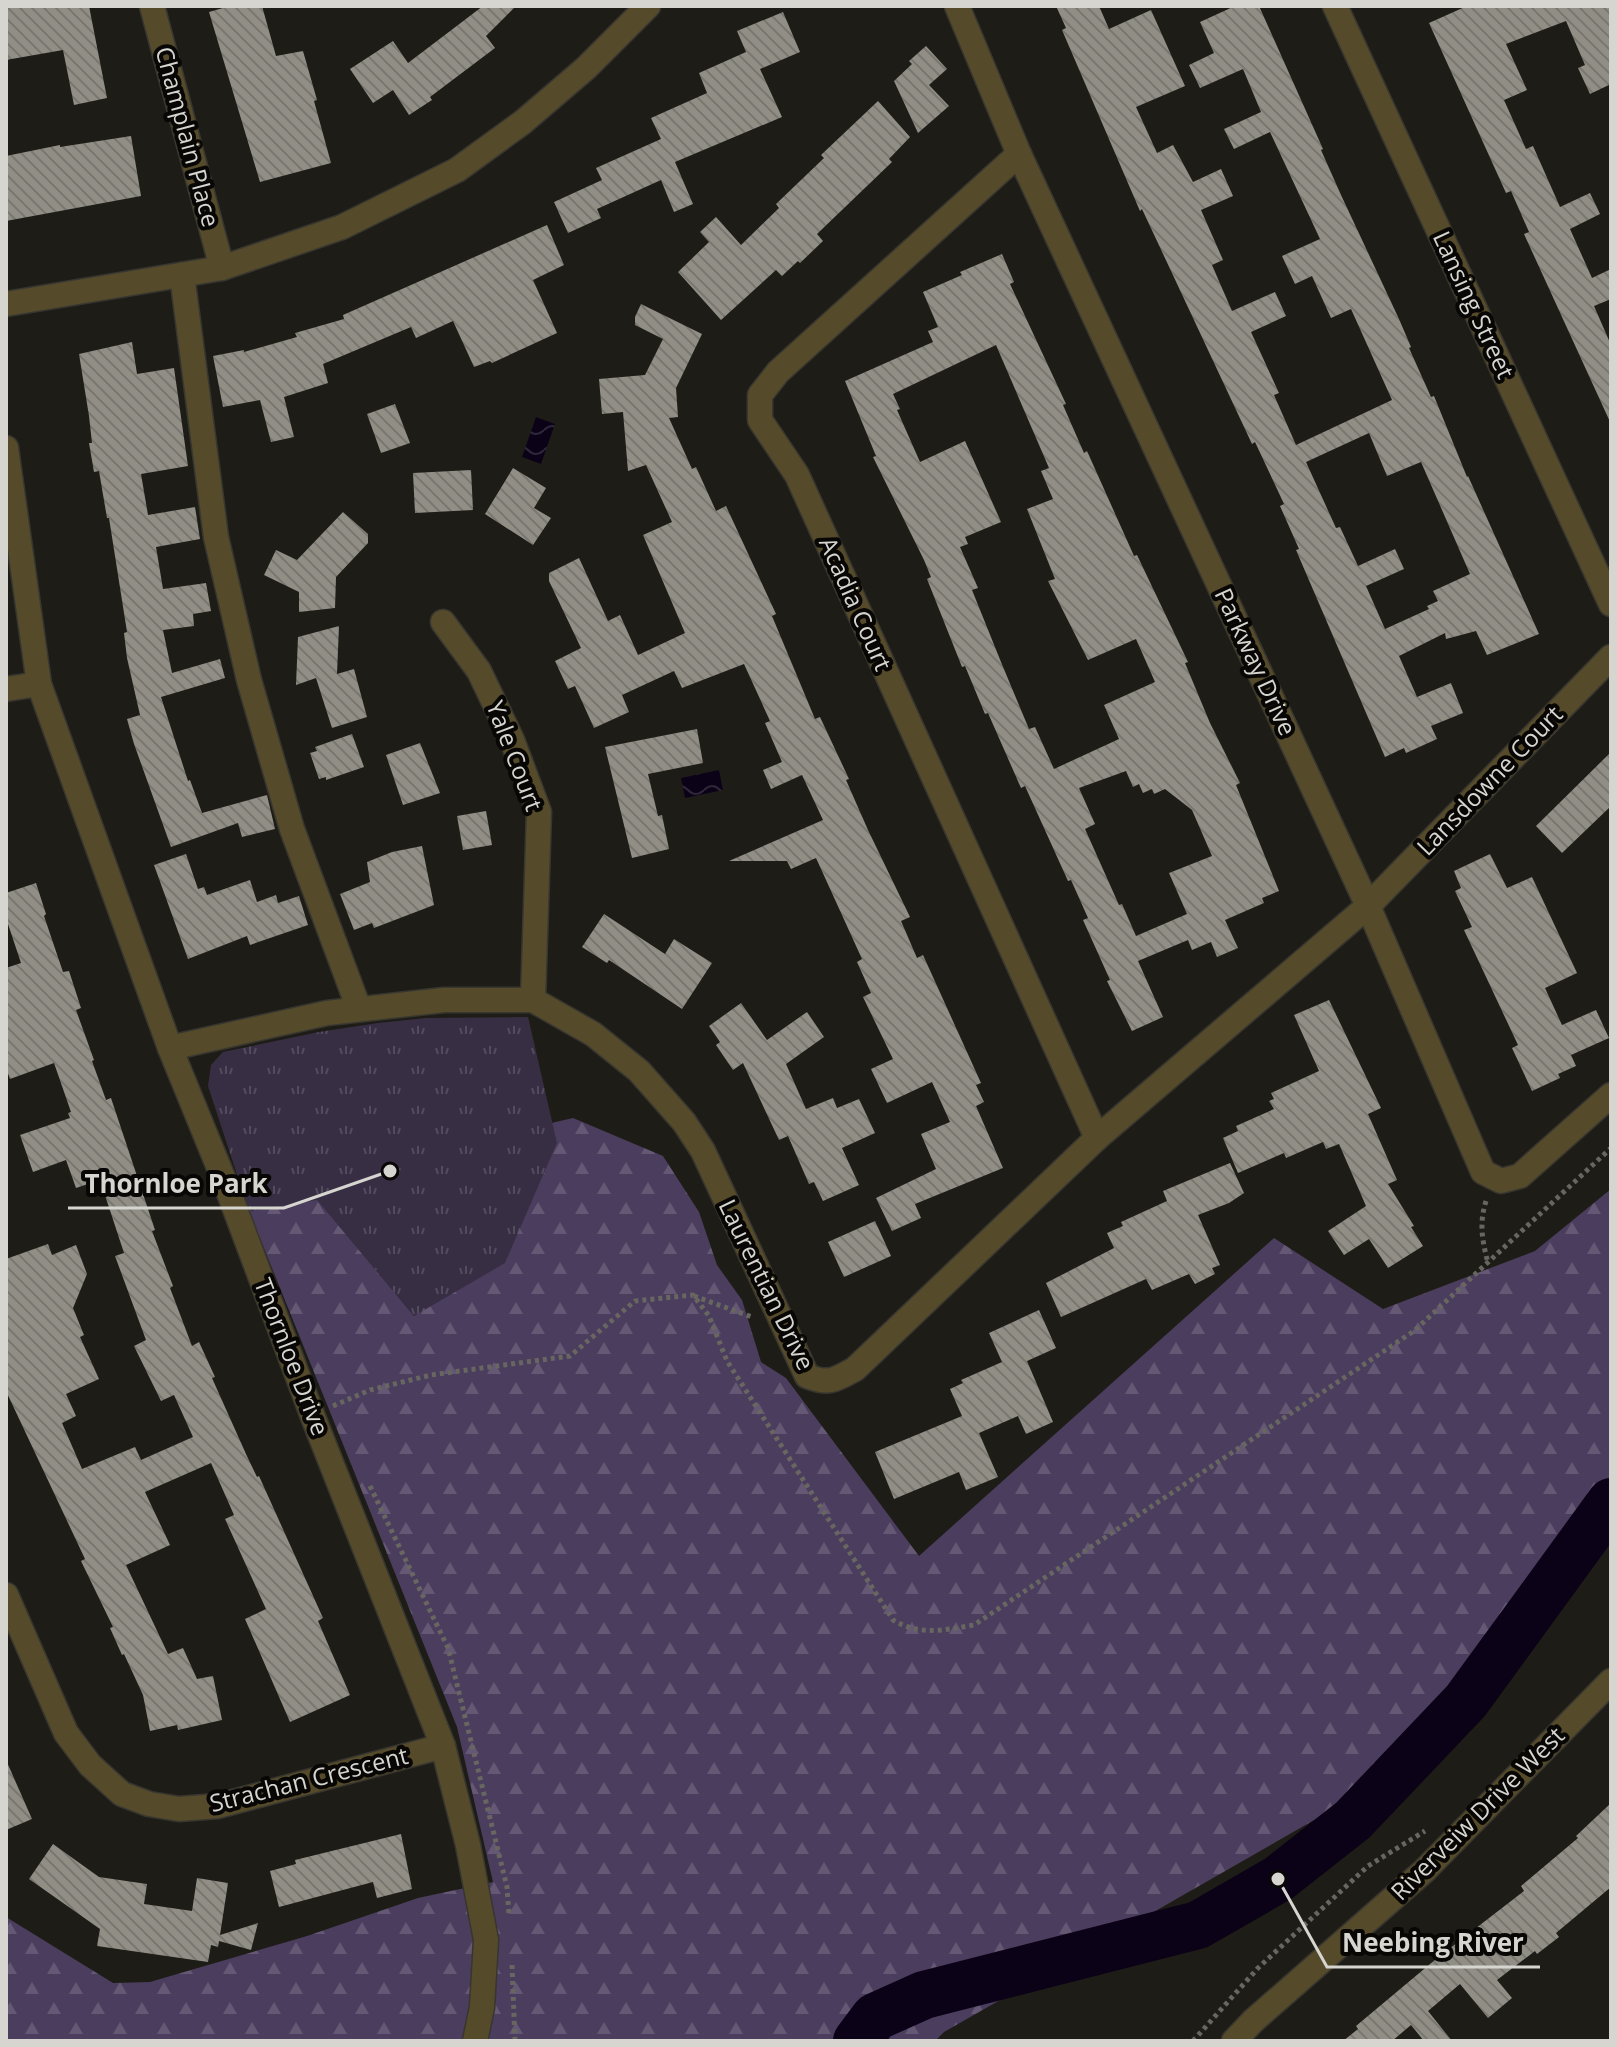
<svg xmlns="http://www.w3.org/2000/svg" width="1617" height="2047" font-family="'Open Sans',sans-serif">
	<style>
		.forest { fill: url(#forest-firs) }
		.park { fill: url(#park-tufts) }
		.water { fill: url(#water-waves) }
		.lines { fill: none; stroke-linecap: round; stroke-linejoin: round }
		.river { stroke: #0b0218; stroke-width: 48 }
		.building { fill: url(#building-back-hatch); fill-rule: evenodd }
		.minor-casing { stroke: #383630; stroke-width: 27 }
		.path { stroke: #686661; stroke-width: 5; stroke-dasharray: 4 4; stroke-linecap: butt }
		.minor { stroke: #554b2a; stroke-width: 24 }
		.labels { text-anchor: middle; stroke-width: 8; stroke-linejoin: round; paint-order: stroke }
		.street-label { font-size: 24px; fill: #d6d5d0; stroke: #080705 }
		.leader { fill: none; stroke: #d6d5d0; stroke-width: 3 }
		.callout-dot { fill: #d6d5d0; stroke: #080705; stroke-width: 3 }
		.callout-label { font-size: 26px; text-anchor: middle; font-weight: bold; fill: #d6d5d0; stroke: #080705; stroke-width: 8; stroke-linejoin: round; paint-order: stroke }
	</style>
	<defs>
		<pattern id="forest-firs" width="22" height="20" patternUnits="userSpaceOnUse" patternTransform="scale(2)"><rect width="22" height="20" fill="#4b3d5e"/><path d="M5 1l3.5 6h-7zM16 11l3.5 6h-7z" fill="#645874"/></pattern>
		<pattern id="park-tufts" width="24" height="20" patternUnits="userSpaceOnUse" patternTransform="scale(2)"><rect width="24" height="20" fill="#372e44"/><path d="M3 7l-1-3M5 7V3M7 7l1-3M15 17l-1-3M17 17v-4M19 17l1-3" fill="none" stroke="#534b5e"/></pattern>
		<pattern id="water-waves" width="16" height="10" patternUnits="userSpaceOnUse" patternTransform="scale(2)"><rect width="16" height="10" fill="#0b0218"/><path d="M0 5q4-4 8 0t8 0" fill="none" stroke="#2e2639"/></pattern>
		<pattern id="building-back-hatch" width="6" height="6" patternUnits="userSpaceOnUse" patternTransform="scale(2)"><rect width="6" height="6" fill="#918e86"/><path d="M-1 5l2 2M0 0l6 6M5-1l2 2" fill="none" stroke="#797770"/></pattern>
	</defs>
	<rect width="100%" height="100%" fill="#1e1c16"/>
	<path class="forest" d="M573,1118L663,1156L699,1212L717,1265L742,1300L761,1362L786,1378L919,1556L1274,1238L1383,1309L1535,1251L1611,1189V1528L1558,1567L1337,1807L944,2032L935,2041H6V1917L113,1983L150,1982L307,1936L418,1898L493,1882L457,1727L249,1211L317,1199L414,1316L530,1128Z"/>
	<path class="park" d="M528,1017L557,1143L505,1263L414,1316L317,1200L249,1211L208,1086L211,1065L223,1052L319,1032L378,1023L426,1018Z"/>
	<g class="water">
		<path d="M536,417L555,424L541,464L522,457Z"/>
		<path d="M719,770L723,790L685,798L681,778Z"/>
	</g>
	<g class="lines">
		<path class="river" d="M857,2041L875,2017L924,1995L1198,1925L1278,1879L1353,1820L1466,1701L1611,1502"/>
	</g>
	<g class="building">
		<path d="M6,6H89L107,98L74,105L63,50L6,60Z"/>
		<path d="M230,6H262L276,56L303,51L317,100L314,101L331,163L260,182L209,12Z"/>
		<path d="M483,6H516L486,36L495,48L430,97L432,100L409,115L393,90L373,103L350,69L393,41L408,63Z"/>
		<path d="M1056,6H1099L1109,29L1151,10L1185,86L1136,107L1157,153L1173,145L1193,182L1221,169L1233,196L1201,210L1223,260L1212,265L1232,311L1275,292L1286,316L1251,332L1279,393L1274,395L1296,445L1392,400L1351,309L1331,318L1312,276L1295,284L1282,256L1320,239L1270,132L1234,149L1224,129L1261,112L1243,69L1200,88L1189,65L1214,53L1200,22L1235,6H1259L1323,149L1321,150L1341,195L1399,319L1411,347L1409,348L1431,397L1434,396L1467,477L1468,476L1539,634L1487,655L1476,631L1446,639L1445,633L1399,656L1417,697L1451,683L1463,713L1431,726L1437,739L1406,753L1404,748L1385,757L1296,550L1299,549L1280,506L1284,504L1255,442L1252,444L1142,209L1140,211L1062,30L1066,28ZM1369,433L1387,476L1421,462L1470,574L1433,591L1438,601L1427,606L1429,609L1385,629L1366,586L1404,569L1395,549L1358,566L1340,527L1336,528L1306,462Z"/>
		<path d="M1467,6H1611V84L1590,94L1578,68L1585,65L1566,21L1506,44L1527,90L1504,100L1526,149L1533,146L1560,207L1590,193L1600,214L1570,229L1592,278L1611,269V299L1594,306L1611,345V424L1524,234L1529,232L1511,191L1506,193L1429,23Z"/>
		<path d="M783,12L800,52L760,69L782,117L675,162L693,204L674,212L661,180L597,209L601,218L568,233L554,202L602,180L596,168L661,139L651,118L707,93L699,73L746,52L737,31Z"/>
		<path d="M926,46L947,69L929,85L949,106L918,133L894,81L912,64L909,61Z"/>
		<path d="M878,101L910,137L889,159L892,162L817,234L823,241L800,263L798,261L782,276L776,270L721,320L678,272L709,242L700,232L716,217L741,245L779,208L776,204L824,158L821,155Z"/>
		<path d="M131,136L141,196L6,221V156L60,145V147Z"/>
		<path d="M547,225L564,265L533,280L557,333L492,363L490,361L474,367L453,321L416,338L411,327L323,364L328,383L284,397L294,437L271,442L260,400L223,407L213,356L244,350V352L297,337L295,333L344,319L343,315Z"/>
		<path d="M1002,254L1014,282L1010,284L1066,404L1063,405L1084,453L1087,451L1134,556L1137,555L1188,662L1185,663L1210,723L1240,783L1236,785L1279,891L1262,898L1264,903L1225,920L1238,948L1217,957L1211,942L1192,950L1188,940L1138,961L1163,1017L1132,1031L1107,981L1110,980L1083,920L1088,918L1071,880L1068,881L1025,786L1021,788L988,713L985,714L965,666L962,667L927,579L931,577L924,560L873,457L876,456L845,381L933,342L928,331L938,327L923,292L962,275L960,272ZM996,345L1049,468L1041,471L1053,499L1027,509L1055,579L1048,581L1088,660L1136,639L1155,682L1104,705L1119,739L1054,769L1035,727L1029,729L1001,662L972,590L978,588L960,547L968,544L965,537L1001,522L965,441L920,462L897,410L900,409L893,394ZM1126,771L1133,787L1139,784L1143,793L1152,789L1154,794L1165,789L1192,810L1212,856L1169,873L1187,914L1136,936L1122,904L1119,905L1085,829L1095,824L1079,788Z"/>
		<path d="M641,304L702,334L676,388L678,417L669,418L692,469L696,467L716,511L726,506L776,614L772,616L815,719L820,717L849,779L846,780L868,830L910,917L901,921L917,958L923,955L981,1083L976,1085L984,1102L976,1106L1003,1168L915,1204L921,1218L892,1231L876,1198L936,1169L921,1134L950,1122L932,1082L887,1103L871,1069L893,1059L863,997L871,993L857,962L862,959L816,858L791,869L787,861H729L823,820L802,775L771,789L763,770L782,762L765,723L770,721L744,664L682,688L674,671L622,695L629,712L594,728L575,686L568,689L555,661L581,648L549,581V573L579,558L608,621L620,615L638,655L685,633L643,535L672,522L646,465L628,471L623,412L602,414L599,379L645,375L663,339L635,325V317Z"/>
		<path d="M132,342L137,374L174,368L188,466L141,474L148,515L195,507L200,539L156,547L163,589L206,583L211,611L193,614L194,626L163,630L172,673L220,659L225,678L161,697L188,781L190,780L202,813L267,795L275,829L242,837L238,823L171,847L134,744L127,719L140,715L127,658L124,633L127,632L109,518H107L99,471L94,472L89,443H92L89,416L79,354Z"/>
		<path d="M395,404L410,443L381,453L367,414Z"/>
		<path d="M513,468L546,488L534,508L551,518L533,545L485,514Z"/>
		<path d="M471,470L473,510L415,513L413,473Z"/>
		<path d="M343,512L368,534V543L336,577L335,608L299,612V592L264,575L276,550L297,560Z"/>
		<path d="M339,626L337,674L354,669L367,717L332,728L316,678L296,685L298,637Z"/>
		<path d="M697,729L703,763L648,774L658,816L662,815L669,849L632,858L605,747Z"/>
		<path d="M352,734L364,767L326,780V777L319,779L310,753L317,751L315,747Z"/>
		<path d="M420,743L440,793L403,805L386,755Z"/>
		<path d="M1611,752V806L1562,853L1536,826Z"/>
		<path d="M486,811L492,845L463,850L457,816Z"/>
		<path d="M422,846L434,905L374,928L372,923L354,930L340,894L370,882L367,862L392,852Z"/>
		<path d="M186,854L198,889L204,887L207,895L250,880L257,902L276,895L278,903L299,896L308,925L250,945L247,936L188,959L154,865Z"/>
		<path d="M1490,854L1507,888L1532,877L1577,973L1545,988L1562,1025L1596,1010L1609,1038L1571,1055L1576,1066L1558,1074L1560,1078L1532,1091L1512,1048L1518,1045L1464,930L1472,927L1455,891L1461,888L1454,871Z"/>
		<path d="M36,883L46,914L44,916L63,972L69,971L81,1008L76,1010L94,1060L92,1061L106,1100L111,1098L155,1230L152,1231L173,1286L170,1288L192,1346L199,1342L215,1377L212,1378L246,1454L257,1477L259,1476L323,1618L318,1621L350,1695L290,1722L245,1619L266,1609L225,1519L234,1515L211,1463L145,1492L170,1545L126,1565L168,1654L183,1648L197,1679L213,1676L222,1720L178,1730L177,1725L150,1731L143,1695L124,1654L122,1655L110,1628L113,1627L81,1561L85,1559L6,1391V1259L48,1244L52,1255L76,1245L87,1274L73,1308L84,1335L80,1337L99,1379L66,1394L76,1416L62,1423L82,1469L135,1447L141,1460L193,1437L174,1395L161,1401L134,1346L146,1340L115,1256L124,1253L100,1180L76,1188L66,1160L33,1172L20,1135L70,1118L68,1113L71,1112L54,1063L10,1079L6,1068V968L21,963L6,918V893Z"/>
		<path d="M604,914L665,954L674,939L712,963L682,1009L609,960L607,963L582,947Z"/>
		<path d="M1329,1000L1381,1108L1368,1114L1397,1180L1388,1184L1414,1226L1411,1227L1423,1246L1388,1268L1369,1239L1344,1255L1328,1231L1366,1206L1339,1144L1326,1149L1323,1142L1286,1158L1284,1153L1238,1173L1223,1138L1238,1131L1236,1126L1274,1109L1269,1101L1274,1099L1271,1093L1319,1071L1294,1015Z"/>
		<path d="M741,1003L767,1040L807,1012L824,1037L786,1064L806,1109L833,1098L837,1108L859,1099L875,1133L842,1148L859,1185L823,1201L814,1182L809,1184L788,1136L779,1140L743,1063L733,1070L716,1045L720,1042L709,1026Z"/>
		<path d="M1230,1163L1244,1193L1229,1203L1198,1215L1220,1265L1212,1268L1215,1274L1195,1284L1189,1274L1152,1290L1146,1279L1061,1317L1046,1283L1114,1248L1107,1233L1123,1226L1121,1222L1167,1201L1163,1191Z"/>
		<path d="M875,1221L891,1256L844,1277L828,1242Z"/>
		<path d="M1039,1310L1056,1348L1027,1361L1053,1422L1026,1434L1018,1416L979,1433L998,1477L966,1490L959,1472L894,1499L875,1452L962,1416L950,1389L963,1383L961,1380L1002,1362L989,1333Z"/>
		<path d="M6,1760L32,1819L6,1830Z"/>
		<path d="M1611,1803V1887L1556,1933L1559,1937L1537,1954L1535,1951L1497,1980L1512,1998L1488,2018L1460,1984L1428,2011L1452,2041H1424L1411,2025L1392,2041H1343L1358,2029L1356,2026L1436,1959L1524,1891L1521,1886L1578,1838L1576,1836Z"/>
		<path d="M401,1834L412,1889L377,1898L373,1882L279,1907L270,1871L296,1864L295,1860Z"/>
		<path d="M53,1844L99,1877L147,1884L144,1904L192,1911L197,1878L228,1883L220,1935L258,1923L251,1950L219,1941L218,1947L211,1945L208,1962L97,1946L100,1929L29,1879Z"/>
	</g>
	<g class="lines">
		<defs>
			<g id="minor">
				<path d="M152,6L222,268"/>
				<path d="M957,6L1019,154L1368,906L1483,1172L1501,1181L1520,1176L1611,1095"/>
				<path d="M1335,6L1611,604"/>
				<path d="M1019,154L778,372L760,395V420L797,475L1097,1138"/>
				<path d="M182,275L216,537L249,680L292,829L359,1009"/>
				<path d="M6,304L222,268L342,227L457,170L523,122L586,68L648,6"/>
				<path d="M6,448L39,684L170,1048L226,1185L313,1417L443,1746L468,1845L486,1940L482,2007L475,2041"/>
				<path d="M443,622L479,671L512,740L539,812L533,1000"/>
				<path d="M6,689L39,684"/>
				<path d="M170,1048L327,1013L444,1000H533L593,1034L639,1071L684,1122L703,1151L807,1376C829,1385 835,1380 855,1369L1097,1138L1368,906L1611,657"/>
				<path d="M6,1595L66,1733L90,1765L122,1794L149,1804L179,1809L218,1806L443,1746"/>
				<path d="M1234,2041L1253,2021L1424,1871L1611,1681"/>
			</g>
		</defs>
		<use href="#minor" class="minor-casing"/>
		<g class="path">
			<path d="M1486,1201C1479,1223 1482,1240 1488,1263"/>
			<path d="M694,1296L752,1317"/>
			<path d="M333,1406L370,1390L431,1375L570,1356L635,1301L693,1295L709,1316L727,1361L893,1620C919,1636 945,1630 974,1625L1414,1331L1611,1148"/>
			<path d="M370,1486L448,1648L507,1887L509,1915"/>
			<path d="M512,1965L515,2041"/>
			<path d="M1193,2041L1258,1968L1368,1866L1425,1831"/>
		</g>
		<use href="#minor" class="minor"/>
	</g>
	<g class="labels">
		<g class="street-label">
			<text transform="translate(187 137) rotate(75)" y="8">Champlain Place</text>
			<text transform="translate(1473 305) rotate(65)" y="8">Lansing Street</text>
			<text transform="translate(855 604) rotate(66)" y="8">Acadia Court</text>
			<text transform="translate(1255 662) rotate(65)" y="8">Parkway Drive</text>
			<text transform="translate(514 756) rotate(69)" y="8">Yale Court</text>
			<text transform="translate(1490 781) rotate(-46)" y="8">Lansdowne Court</text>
			<text transform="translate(766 1285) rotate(64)" y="8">Laurentian Drive</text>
			<text transform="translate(291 1357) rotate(69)" y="8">Thornloe Drive</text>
			<text transform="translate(309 1780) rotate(-14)" y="8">Strachan Crescent</text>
			<text transform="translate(1478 1814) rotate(-45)" y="8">Riverveiw Drive West</text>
		</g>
	</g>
	<path class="leader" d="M390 1171L284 1208H68M1278 1879L1327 1967H1540"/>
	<g class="callout-dot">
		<circle cx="390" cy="1171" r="8"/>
		<circle cx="1278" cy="1879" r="8"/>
	</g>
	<g class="callout-label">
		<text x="176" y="1193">Thornloe Park</text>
		<text x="1433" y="1952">Neebing River</text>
	</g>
	<rect width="1617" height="2047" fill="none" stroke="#d6d5d0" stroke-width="16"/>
</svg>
